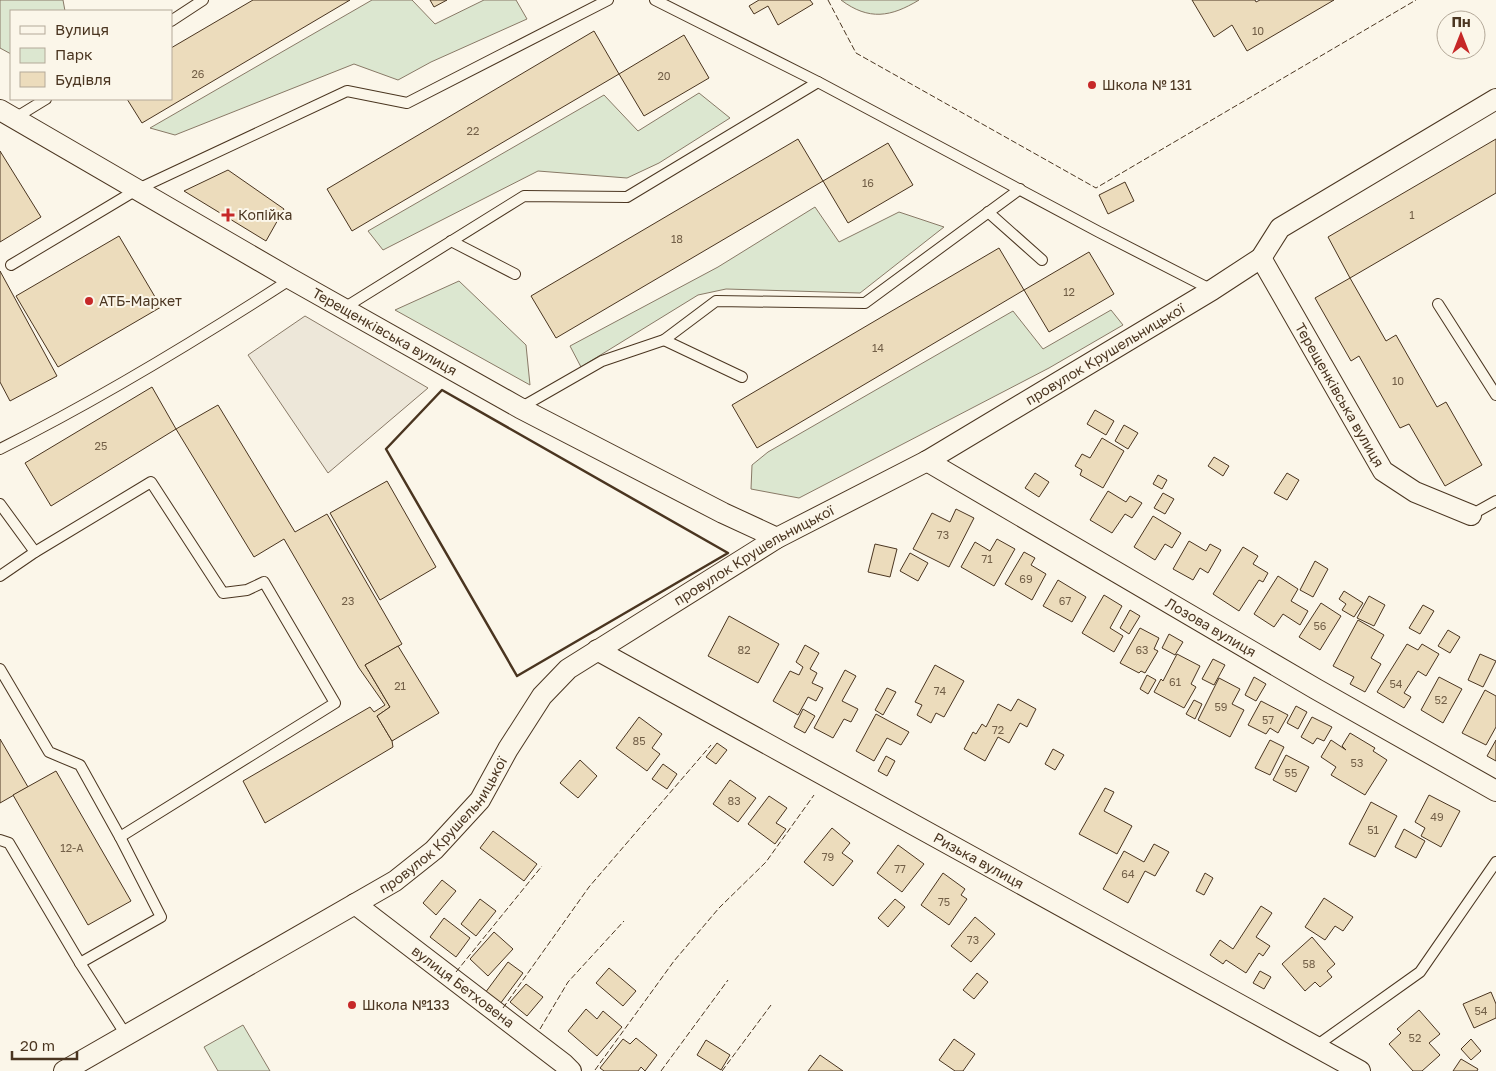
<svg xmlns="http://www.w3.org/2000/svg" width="1496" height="1071" font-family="'Golos Text',sans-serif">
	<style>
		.green { fill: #dce7d0; stroke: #887966 }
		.parking { fill: #ede7d9; stroke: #887966 }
		.building { fill: #ecdcbc; stroke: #4a3520 }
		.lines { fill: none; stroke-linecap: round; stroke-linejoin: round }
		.lane-casing { stroke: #4a3520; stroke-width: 12 }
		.street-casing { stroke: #4a3520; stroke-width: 22 }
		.lane { stroke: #fbf6e9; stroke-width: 10 }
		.street { stroke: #fbf6e9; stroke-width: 20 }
		.fence { stroke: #4a3520; stroke-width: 1; stroke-dasharray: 6 2.5; stroke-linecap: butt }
		.wall { stroke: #4a3520; stroke-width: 2.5 }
		.poi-dot { fill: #c62828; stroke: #fbf6e9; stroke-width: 2 }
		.labels { text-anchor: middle; stroke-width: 4; stroke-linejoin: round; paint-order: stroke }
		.number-label { font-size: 11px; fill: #725f47 }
		.poi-label { font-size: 14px; fill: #4a3520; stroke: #fbf6e9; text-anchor: start }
		.street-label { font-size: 14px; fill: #4a3520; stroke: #fbf6e9 }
	</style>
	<rect width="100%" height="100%" fill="#fbf6e9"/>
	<g class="green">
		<path d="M0,0H63L65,11H11V54L0,48Z"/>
		<path d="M372,0H412L435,24L484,0H516L527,19L431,62L398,80L354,64L175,135L150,128Z"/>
		<path d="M841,0H919C891,17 869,21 841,0Z"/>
		<path d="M699,93L730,118L659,163L627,178L538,171L383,250L368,231L604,95L638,131Z"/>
		<path d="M815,207L839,242L899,212L944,227L860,293L726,289L698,295L581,367L570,346L718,267Z"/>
		<path d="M459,281L526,345L530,385L395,310Z"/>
		<path d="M1111,310L1123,325L1049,368L799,498L751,489L752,465L768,452L1013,311L1043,349Z"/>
		<path d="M243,1025L270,1071H218L204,1047Z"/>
	</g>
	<path class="parking" d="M305,316L428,388L328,473L248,355Z"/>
	<g class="building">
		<path d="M253,0H350L142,123L127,99H171V48Z"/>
		<path d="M430,0H447L434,7Z"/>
		<path d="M759,0H810L813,4L778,25L768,6L754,14L749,6Z"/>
		<path d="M1192,0H1255L1256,2L1260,0H1334L1247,51L1232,25L1214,37Z"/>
		<path d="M594,31L619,74L352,231L327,189Z"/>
		<path d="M684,35L709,78L644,116L619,74Z"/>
		<path d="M798,139L823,181L556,338L531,296Z"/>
		<path d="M1496,139V193L1350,278L1328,237Z"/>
		<path d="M888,143L913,185L848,223L823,181Z"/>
		<path d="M0,151L41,217L0,242Z"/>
		<path d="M228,170L284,209L266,241L184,191Z"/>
		<path d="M1125,182L1134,201L1108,214L1099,195Z"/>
		<path d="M119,236L161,307L58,367L16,296Z"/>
		<path d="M999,248L1024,290L757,448L732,405Z"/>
		<path d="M1089,252L1114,294L1049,332L1024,290Z"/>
		<path d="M0,271L57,376L10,401L0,382Z"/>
		<path d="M1350,278L1386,341L1396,335L1437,407L1446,402L1482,465L1445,486L1409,424L1400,428L1359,356L1351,361L1315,298Z"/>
		<path d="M152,387L176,429L51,506L25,463Z"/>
		<path d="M218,405L295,532L327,514L402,644L365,665L390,707L377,716L392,741L393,747L265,823L243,781L370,707L374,712L385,705L359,668L284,539L254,557L176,429Z"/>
		<path d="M1095,410L1114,421L1106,435L1087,424Z"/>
		<path d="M1124,425L1138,433L1128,449L1115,441Z"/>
		<path d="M1102,438L1124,451L1103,488L1080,475L1082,470L1075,466L1082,454L1090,458Z"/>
		<path d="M1214,457L1229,466L1223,476L1208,466Z"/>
		<path d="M1035,473L1049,482L1039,497L1025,488Z"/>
		<path d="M1287,473L1299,480L1287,500L1274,493Z"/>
		<path d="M1158,475L1167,480L1162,489L1153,484Z"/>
		<path d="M387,481L436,567L380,600L330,513Z"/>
		<path d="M1108,491L1126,502L1130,496L1142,503L1132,518L1125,514L1112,533L1090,520Z"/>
		<path d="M1163,493L1174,499L1165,514L1154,508Z"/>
		<path d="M956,509L974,518L949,567L913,549L932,513L950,522Z"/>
		<path d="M1153,516L1181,533L1172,548L1165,544L1155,560L1134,547Z"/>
		<path d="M997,539L1015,549L994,586L961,567L975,542L990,551Z"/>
		<path d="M1189,541L1206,551L1210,544L1221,550L1208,573L1200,568L1193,580L1173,569Z"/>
		<path d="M875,544L897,549L890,577L868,572Z"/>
		<path d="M1243,547L1258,556L1253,564L1268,573L1263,582L1259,580L1239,611L1213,594Z"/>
		<path d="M1024,552L1035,558L1031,565L1046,574L1032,600L1005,584Z"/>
		<path d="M910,553L928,563L918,581L900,571Z"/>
		<path d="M1315,561L1328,569L1313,597L1300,590Z"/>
		<path d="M1278,576L1298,589L1291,601L1308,611L1300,625L1283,614L1274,627L1254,614Z"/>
		<path d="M1058,580L1086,597L1072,622L1043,606Z"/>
		<path d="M1344,591L1363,603L1354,617L1342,610L1346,604L1339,599Z"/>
		<path d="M1104,595L1122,606L1110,628L1123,636L1114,652L1082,633Z"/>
		<path d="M1369,596L1385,605L1374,626L1357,618Z"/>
		<path d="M1321,603L1341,616L1320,650L1299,637Z"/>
		<path d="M1423,605L1434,611L1420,634L1409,628Z"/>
		<path d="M1130,610L1140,616L1129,634L1120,628Z"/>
		<path d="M729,616L779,644L758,683L708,656Z"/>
		<path d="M1358,620L1384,635L1371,658L1381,664L1365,692L1350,684L1354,677L1333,666Z"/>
		<path d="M1140,628L1159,638L1154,649L1158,651L1145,673L1141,671L1139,673L1120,663Z"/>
		<path d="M1448,630L1460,637L1450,653L1438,646Z"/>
		<path d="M1169,634L1183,642L1175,655L1162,648Z"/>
		<path d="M1407,644L1418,650L1422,644L1439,654L1426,676L1418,671L1404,693L1411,697L1404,708L1377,692Z"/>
		<path d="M805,645L819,653L810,669L817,673L812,683L823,688L816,701L808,697L798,715L773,701L790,671L799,675L803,667L796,662Z"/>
		<path d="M398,646L439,713L392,741L377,716L390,707L365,665Z"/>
		<path d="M1177,654L1200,666L1191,684L1196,687L1184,708L1154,692L1161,679L1163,681Z"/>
		<path d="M1480,654L1496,661L1483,687L1468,680Z"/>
		<path d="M1213,659L1225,665L1214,685L1202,679Z"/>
		<path d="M935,665L964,681L944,717L936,713L931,723L917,715L922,705L915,702Z"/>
		<path d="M845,670L856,676L842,701L858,709L851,722L844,719L833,738L814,728Z"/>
		<path d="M1147,675L1156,680L1148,694L1140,689Z"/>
		<path d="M1254,677L1266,684L1256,701L1245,695Z"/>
		<path d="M1439,677L1462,689L1443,723L1421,710Z"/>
		<path d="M1219,678L1240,689L1232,704L1244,710L1230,737L1198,720Z"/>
		<path d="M887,688L896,692L883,715L875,710Z"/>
		<path d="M1485,690L1496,696V727L1486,745L1462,733Z"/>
		<path d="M1018,699L1036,709L1027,727L1020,723L1009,743L998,737L985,761L964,749L973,732L976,734L982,724L986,727L998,704L1011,711Z"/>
		<path d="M1194,700L1202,704L1195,719L1186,714Z"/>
		<path d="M1261,701L1288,715L1278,733L1270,728L1266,734L1248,725Z"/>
		<path d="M1296,706L1307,712L1298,729L1287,723Z"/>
		<path d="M803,709L815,716L805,733L794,727Z"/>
		<path d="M876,714L909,732L901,745L887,738L874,761L856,751Z"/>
		<path d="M639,717L662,734L652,748L660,754L647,771L616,748Z"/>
		<path d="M1312,717L1332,727L1324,741L1317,738L1313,744L1301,737Z"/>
		<path d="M1350,733L1375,748L1373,751L1387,760L1365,795L1331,775L1336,767L1321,757L1331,740L1346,750L1342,746Z"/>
		<path d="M0,739L28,787L0,803Z"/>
		<path d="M1270,740L1284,747L1270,775L1255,768Z"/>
		<path d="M1496,740V761L1487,756Z"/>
		<path d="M717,743L727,750L716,764L706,757Z"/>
		<path d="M1053,749L1064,755L1055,770L1045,764Z"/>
		<path d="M1286,755L1309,767L1296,792L1273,780Z"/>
		<path d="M886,756L895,761L887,776L878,771Z"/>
		<path d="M580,760L597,776L578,798L560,783Z"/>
		<path d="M663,764L677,774L667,789L652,779Z"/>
		<path d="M56,771L131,901L88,925L13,795Z"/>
		<path d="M730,780L756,798L738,822L713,804Z"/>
		<path d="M1105,788L1114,792L1104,811L1132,826L1117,854L1079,834Z"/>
		<path d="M1429,795L1460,811L1441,847L1421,836L1425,828L1415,822Z"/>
		<path d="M769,796L787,808L776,823L786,829L775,844L748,824Z"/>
		<path d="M1371,802L1397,816L1375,857L1349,844Z"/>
		<path d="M832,828L850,843L842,853L853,861L833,886L804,862Z"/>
		<path d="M1404,829L1425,841L1416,858L1395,847Z"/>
		<path d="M493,831L537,864L524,881L480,848Z"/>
		<path d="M1154,844L1169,852L1155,876L1145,871L1128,903L1103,889L1124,851L1144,862Z"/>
		<path d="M898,845L924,864L902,892L877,873Z"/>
		<path d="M943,873L965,889L961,895L967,899L949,925L921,905Z"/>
		<path d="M1205,873L1213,878L1204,895L1196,891Z"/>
		<path d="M442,880L456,891L436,915L423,903Z"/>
		<path d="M1324,898L1353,917L1343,931L1335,926L1325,940L1305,927Z"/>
		<path d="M480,899L496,911L476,936L461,924Z"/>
		<path d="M895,899L905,907L888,927L878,918Z"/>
		<path d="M1261,906L1272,913L1256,937L1270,946L1263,956L1259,953L1246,973L1226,960L1223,964L1210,955L1220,940L1233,949Z"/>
		<path d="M975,917L995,934L971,962L951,946Z"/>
		<path d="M444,918L470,938L456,957L430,937Z"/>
		<path d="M494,932L513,949L488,976L470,959Z"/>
		<path d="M1312,937L1335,964L1327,971L1332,977L1320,987L1315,982L1305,991L1282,964Z"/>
		<path d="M508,962L523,973L500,1004L485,993Z"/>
		<path d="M609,968L636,991L623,1006L596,983Z"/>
		<path d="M1260,971L1271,977L1264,989L1253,983Z"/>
		<path d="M977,973L988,982L974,999L963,990Z"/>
		<path d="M526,984L543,997L527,1016L510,1002Z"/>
		<path d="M1491,992L1496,1004V1018L1474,1028L1463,1004Z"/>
		<path d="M586,1009L597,1019L603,1011L622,1027L597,1056L568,1031Z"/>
		<path d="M1419,1010L1440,1034L1429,1043L1440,1055L1422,1071H1413L1389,1044L1401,1033L1397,1029Z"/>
		<path d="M636,1038L657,1055L645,1071L641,1067L638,1071H604L600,1068L623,1039L630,1044Z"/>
		<path d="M954,1039L975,1054L963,1071H955L939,1060Z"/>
		<path d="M1471,1039L1481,1051L1471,1060L1461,1049Z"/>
		<path d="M706,1040L730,1055L721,1070L697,1055Z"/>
		<path d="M820,1055L843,1071H808Z"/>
		<path d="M1461,1059L1478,1069L1477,1071H1453Z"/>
	</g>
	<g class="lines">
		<defs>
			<g id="lane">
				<path d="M655,0L818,82L1099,232L1212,290"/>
				<path d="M171,21L203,0"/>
				<path d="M15,118L46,99"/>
				<path d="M988,212L1042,260"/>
				<path d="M451,241L515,274"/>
				<path d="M11,265L138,189L347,91L407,103L608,0"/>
				<path d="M1438,304L1496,395"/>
				<path d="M344,308L524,196L627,197L818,82"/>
				<path d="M664,340L742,377"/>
				<path d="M520,408L602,361L664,340L716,301L865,303L1020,189"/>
				<path d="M0,449C100,399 197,340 291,279"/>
				<path d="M0,504L35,552"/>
				<path d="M1471,515L1496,501"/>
				<path d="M0,576L35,552L151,482L223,593L247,590L264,582L335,703L120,837L80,765L49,752L0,669"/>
				<path d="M120,837L161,917L80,963L126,1035"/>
				<path d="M0,840L9,843L80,963"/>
				<path d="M1316,1046L1420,972L1496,862"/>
			</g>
			<g id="street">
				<path id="s1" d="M0,110L291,279L520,408L723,513L777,538"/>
				<path id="s2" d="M1261,258L1383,471L1415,492L1471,515"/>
				<path id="s3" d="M927,461L1316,689L1496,791"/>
				<path id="s4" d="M597,650L1360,1071"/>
				<path id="s5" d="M355,904L564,1064L571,1071"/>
				<path id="s6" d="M64,1071L395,881L434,850L480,800L508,749L542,696L568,669L777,538L927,461L1212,290L1261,258L1280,228L1496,99"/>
			</g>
		</defs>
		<use href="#lane" class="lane-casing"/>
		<use href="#street" class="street-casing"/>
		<use href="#lane" class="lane"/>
		<use href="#street" class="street"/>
		<g class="fence">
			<path d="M828,0L856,53L1096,188L1416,0"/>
			<path d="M456,972L542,866"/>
			<path d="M503,1008L589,887L711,745"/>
			<path d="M540,1029L568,982L624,921"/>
			<path d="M595,1070L674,961L719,908L766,862L814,795"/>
			<path d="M661,1071L728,980"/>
			<path d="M722,1071L771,1005"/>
		</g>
		<path class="wall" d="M442,390L728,553L517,676L386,449Z"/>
	</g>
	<g class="poi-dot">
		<circle cx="1092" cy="85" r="5"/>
		<path d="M225.5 207.5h5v5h5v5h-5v5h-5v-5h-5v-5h5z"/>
		<circle cx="89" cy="301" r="5"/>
		<circle cx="352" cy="1005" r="5"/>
	</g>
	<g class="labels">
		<g class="number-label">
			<text x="1258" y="35">10</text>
			<text x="198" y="78">26</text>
			<text x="664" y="80">20</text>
			<text x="473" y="135">22</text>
			<text x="868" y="187">16</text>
			<text x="1412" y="219">1</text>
			<text x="677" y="243">18</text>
			<text x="1069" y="296">12</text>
			<text x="878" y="352">14</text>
			<text x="1398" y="385">10</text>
			<text x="101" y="450">25</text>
			<text x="943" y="539">73</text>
			<text x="987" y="563">71</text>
			<text x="1026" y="583">69</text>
			<text x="348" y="605">23</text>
			<text x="1065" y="605">67</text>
			<text x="1320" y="630">56</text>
			<text x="744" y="654">82</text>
			<text x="1142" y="654">63</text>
			<text x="1175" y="686">61</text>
			<text x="1396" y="688">54</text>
			<text x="400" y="690">21</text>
			<text x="940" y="695">74</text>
			<text x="1441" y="704">52</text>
			<text x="1221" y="711">59</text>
			<text x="1268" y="724">57</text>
			<text x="998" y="734">72</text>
			<text x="639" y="745">85</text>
			<text x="1357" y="767">53</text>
			<text x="1291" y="777">55</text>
			<text x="734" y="805">83</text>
			<text x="1437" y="821">49</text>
			<text x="1373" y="834">51</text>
			<text x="72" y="852">12-А</text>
			<text x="828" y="861">79</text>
			<text x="900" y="873">77</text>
			<text x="1128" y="878">64</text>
			<text x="944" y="906">75</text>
			<text x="973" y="944">73</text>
			<text x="1309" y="968">58</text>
			<text x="1481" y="1015">54</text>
			<text x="1415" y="1042">52</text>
		</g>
		<g class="poi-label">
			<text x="1102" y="90">Школа № 131</text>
			<text x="238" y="220">Копійка</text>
			<text x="99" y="306">АТБ-Маркет</text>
			<text x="362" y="1010">Школа №133</text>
		</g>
		<g class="street-label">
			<text dy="5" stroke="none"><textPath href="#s1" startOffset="444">Терещенківська вулиця</textPath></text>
			<text dy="5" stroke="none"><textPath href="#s6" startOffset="1281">провулок Крушельницької</textPath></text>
			<text dy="5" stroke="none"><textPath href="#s2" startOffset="158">Терещенківська вулиця</textPath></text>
			<text dy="5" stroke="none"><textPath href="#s6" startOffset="876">провулок Крушельницької</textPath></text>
			<text dy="5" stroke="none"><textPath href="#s3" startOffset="329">Лозова вулиця</textPath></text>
			<text dy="5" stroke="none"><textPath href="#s6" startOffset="456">провулок Крушельницької</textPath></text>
			<text dy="5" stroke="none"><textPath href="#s4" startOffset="436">Ризька вулиця</textPath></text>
			<text dy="5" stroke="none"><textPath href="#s5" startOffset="136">вулиця Бетховена</textPath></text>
		</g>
	</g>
	<rect x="10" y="10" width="162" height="90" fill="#fbf6e9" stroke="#b4a999"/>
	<rect x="20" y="26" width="25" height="8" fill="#fbf6e9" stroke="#b4a999"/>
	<text x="55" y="35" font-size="15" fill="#4a3520">Вулиця</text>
	<rect x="20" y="48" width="25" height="15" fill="#dce7d0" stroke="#b4a999"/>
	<text x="55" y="60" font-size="15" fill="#4a3520">Парк</text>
	<rect x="20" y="72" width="25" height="15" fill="#ecdcbc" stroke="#b4a999"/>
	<text x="55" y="85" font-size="15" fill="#4a3520">Будівля</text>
	<g transform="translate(1461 35)"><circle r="24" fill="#fbf6e9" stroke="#b4a999"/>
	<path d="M0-4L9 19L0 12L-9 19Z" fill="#c62828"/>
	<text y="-8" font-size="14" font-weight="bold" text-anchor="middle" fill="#4a3520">Пн</text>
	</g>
	<path d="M12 1051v8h65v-8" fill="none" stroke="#4a3520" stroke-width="2.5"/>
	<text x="20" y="1051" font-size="15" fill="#4a3520" stroke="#fbf6e9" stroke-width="4" paint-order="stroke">20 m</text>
</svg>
